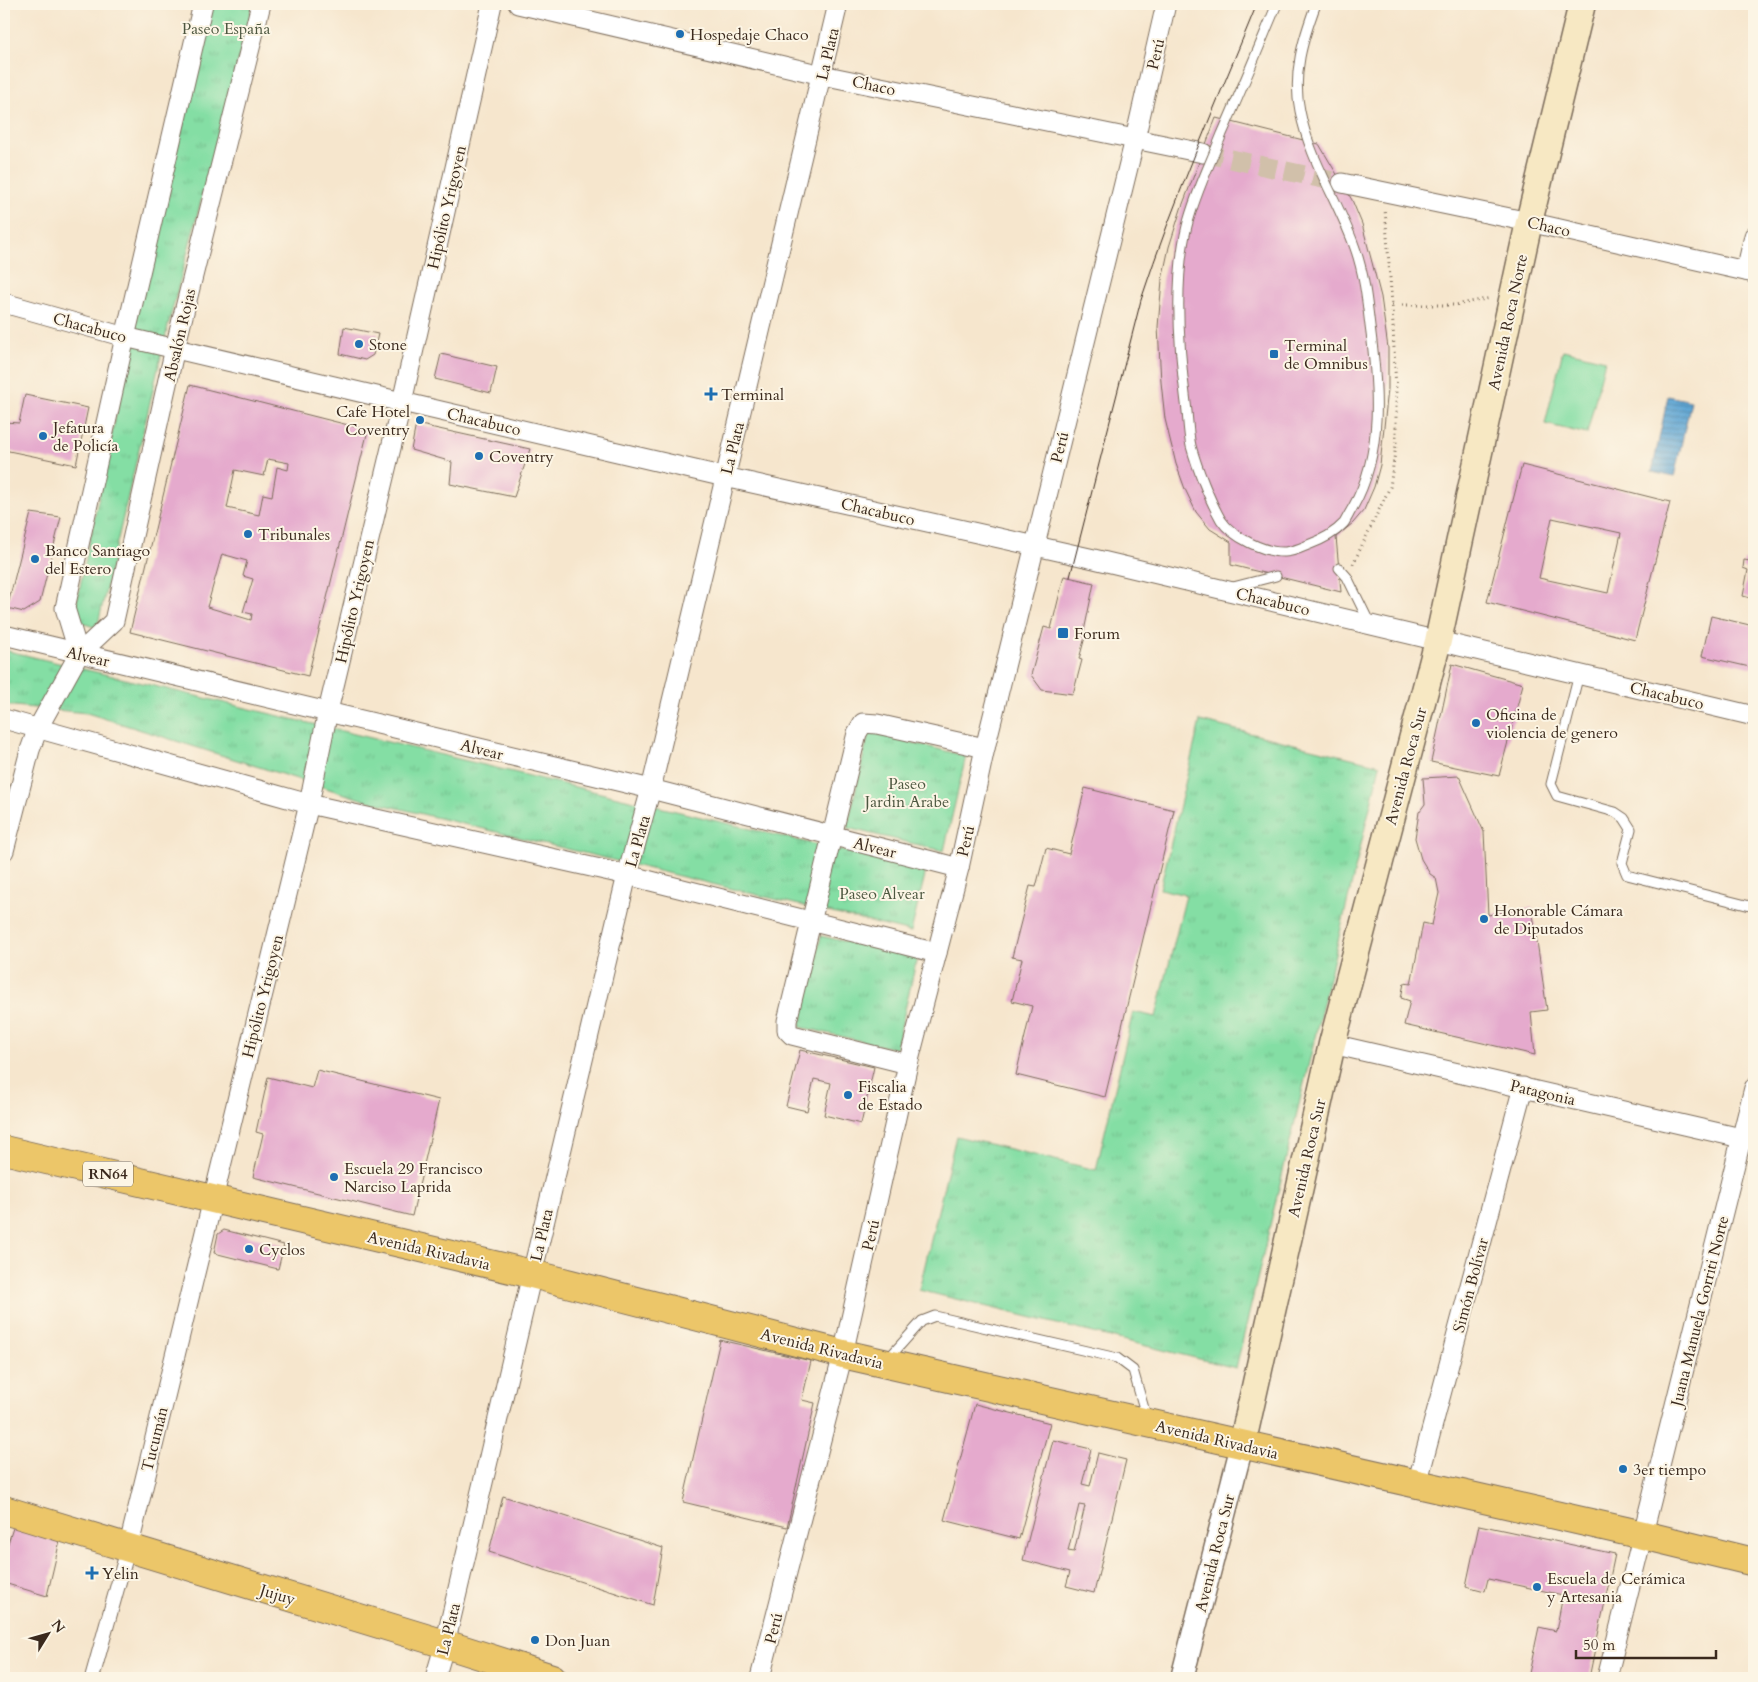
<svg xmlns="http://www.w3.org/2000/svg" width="1758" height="1682" font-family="Cardo,serif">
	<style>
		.park { fill: url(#park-tufts); stroke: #608461 }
		.pitch { fill: #84dea4; stroke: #608461 }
		.water { fill: url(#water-rules); stroke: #4c6879 }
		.building { fill: #e5aacd; fill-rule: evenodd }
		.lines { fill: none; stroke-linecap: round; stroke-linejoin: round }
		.minor-tunnel { stroke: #d1c0aa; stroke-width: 19; stroke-dasharray: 19 9; stroke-linecap: butt }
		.service-casing { stroke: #7c6c5b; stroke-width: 11 }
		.pedestrian-casing { stroke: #7c6c5b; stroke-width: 16 }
		.minor-casing { stroke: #7c6c5b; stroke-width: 21 }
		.tertiary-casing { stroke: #7c6c5b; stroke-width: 25 }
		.secondary-casing { stroke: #7c6c5b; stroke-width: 29 }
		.primary-casing { stroke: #7c6c5b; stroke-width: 30 }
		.path { stroke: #7c6c5b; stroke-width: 3; stroke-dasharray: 1 4; stroke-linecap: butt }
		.service { stroke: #fff; stroke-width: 9 }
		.pedestrian { stroke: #fff; stroke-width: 14 }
		.minor { stroke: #fff; stroke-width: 19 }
		.tertiary { stroke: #fff; stroke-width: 22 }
		.secondary { stroke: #f7e8c3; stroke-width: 26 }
		.primary { stroke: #ecc669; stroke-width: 28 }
		.tram { stroke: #3b2a1e; stroke-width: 1 }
		.service-bridge-casing { stroke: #7c6c5b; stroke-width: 11; stroke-linecap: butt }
		.service-bridge { stroke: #fff; stroke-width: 9 }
		.poi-dot { fill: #1f6fb2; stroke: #fcf5e5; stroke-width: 2 }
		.labels { text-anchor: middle; stroke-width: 4; stroke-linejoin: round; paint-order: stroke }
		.shield { fill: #fcf5e5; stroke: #75675a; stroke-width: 1 }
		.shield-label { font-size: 15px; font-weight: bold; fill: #3b2a1e }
		.park-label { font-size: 16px; fill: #4d5740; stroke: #fcf5e5 }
		.poi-label { font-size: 16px; fill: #3b2a1e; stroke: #fcf5e5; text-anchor: start }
		.street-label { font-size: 16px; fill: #3b2a1e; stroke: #fcf5e5 }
	</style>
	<defs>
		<pattern id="park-tufts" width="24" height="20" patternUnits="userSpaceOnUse" patternTransform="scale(1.25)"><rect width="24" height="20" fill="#84dea4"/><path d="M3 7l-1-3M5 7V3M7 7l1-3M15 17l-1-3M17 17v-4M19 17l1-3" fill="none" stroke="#73bf8d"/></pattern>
		<pattern id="water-rules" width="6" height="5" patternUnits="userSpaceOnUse" patternTransform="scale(1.25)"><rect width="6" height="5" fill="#5da5d4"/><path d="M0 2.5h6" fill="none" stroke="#4e87ab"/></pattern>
	</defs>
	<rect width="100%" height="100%" fill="#fcf5e5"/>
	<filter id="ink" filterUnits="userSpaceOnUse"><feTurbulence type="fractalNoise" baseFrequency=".02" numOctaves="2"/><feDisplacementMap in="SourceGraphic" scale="10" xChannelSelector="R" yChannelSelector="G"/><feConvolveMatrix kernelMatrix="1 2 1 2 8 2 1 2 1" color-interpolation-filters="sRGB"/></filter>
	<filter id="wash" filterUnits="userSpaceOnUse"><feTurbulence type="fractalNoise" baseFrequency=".0096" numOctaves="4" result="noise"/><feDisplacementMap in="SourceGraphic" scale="20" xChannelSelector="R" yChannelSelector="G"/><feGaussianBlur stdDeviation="1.12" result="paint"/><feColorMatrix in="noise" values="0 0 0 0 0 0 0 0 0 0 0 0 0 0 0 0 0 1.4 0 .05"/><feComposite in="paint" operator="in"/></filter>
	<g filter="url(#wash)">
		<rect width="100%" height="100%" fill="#f6e6cd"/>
		<g class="park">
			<path d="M212,4H253L168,326L97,628L73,620L139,305Z"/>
			<path d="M4,650L926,871L911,932L364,800L87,713L4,705Z"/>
			<path d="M1200,721L1380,765L1236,1368L919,1290L956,1136L1096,1170L1133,1012L1156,1017L1186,895L1160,889Z"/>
			<path d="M869,732L966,756L944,851L847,828Z"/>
			<path d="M821,936L917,958L896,1049L800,1027Z"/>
		</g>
		<path class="pitch" d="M1563,350L1605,360L1587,434L1545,424Z"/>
		<path class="water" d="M1668,396L1691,401L1674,477L1652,472Z"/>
		<g id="blocks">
			<g class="building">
				<path d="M1216,118L1319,144L1352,200L1362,224L1381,297L1388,348V389L1380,465L1374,487L1364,510L1353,523L1336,537L1341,592L1231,565V542L1210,529L1196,512L1185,489L1176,464L1165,419L1161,382L1158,327L1162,280L1169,247L1181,209Z"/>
				<path d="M344,327L378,334L373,355L365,360L340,354Z"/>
				<path d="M441,354L497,367L491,393L435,379Z"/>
				<path d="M190,385L368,430L308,676L130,632ZM268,459L289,463L288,470L277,467L272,496L263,494L259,515L227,508L235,470L264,476ZM222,554L247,561L243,576L253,579L243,612L252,614L251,620L207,607Z"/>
				<path d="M25,395L88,408L76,465L4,450V422L19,423Z"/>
				<path d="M416,424L530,449L514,497L450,484L452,462L411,450Z"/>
				<path d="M1522,465L1670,502L1635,640L1487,602ZM1552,518L1621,533L1608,593L1539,578Z"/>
				<path d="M31,513L61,517L40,602L24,612L7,608Z"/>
				<path d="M1753,547H1754V599L1743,596L1748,570L1743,568L1744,560L1750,561Z"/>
				<path d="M1064,576L1094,583L1083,636L1085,637L1079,659L1082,660L1073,694L1042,690L1031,675L1044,627L1051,629Z"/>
				<path d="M1711,616L1754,626V668L1702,656Z"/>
				<path d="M1452,664L1523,684L1499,776L1431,762Z"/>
				<path d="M1459,776L1484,832L1488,915L1532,907L1547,1010L1531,1012L1535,1055L1404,1025L1410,1001L1401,998L1404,983L1411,984L1423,923L1432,925L1439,893L1436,878L1430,874L1421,859L1415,838L1419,812L1425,804L1423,778Z"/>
				<path d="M1085,788L1174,810L1105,1097L1016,1075L1032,1006L1012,1001L1022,959L1012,957L1030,886L1036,887L1046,848L1069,854Z"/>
				<path d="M800,1050L874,1067L861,1124L824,1115L831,1083L814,1079L807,1111L786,1106Z"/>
				<path d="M317,1070L439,1100L412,1216L253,1177L263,1134L256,1132L268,1077L312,1088Z"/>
				<path d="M224,1230L284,1245L278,1269L214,1253L218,1234Z"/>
				<path d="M720,1340L811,1361L802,1400L815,1403L787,1527L683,1502Z"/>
				<path d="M975,1404L1050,1423L1019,1539L944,1520Z"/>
				<path d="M1053,1440L1091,1449L1082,1484L1090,1486L1098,1453L1126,1460L1094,1593L1066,1586L1070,1572L1023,1560ZM1079,1505L1085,1506L1074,1552L1068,1551Z"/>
				<path d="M503,1496L663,1548L653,1605L489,1552Z"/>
				<path d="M15,1522L61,1536L47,1596L4,1583V1555Z"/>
				<path d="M1479,1525L1615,1554L1589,1678H1528L1539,1627L1556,1631L1563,1595L1488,1579L1485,1591L1466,1586Z"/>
			</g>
		</g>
	</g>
	<g filter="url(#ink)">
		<use href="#blocks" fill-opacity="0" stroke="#7c6c5b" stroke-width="1"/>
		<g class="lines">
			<path class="minor-tunnel" d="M1203,153L1342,183"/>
			<defs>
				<g id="service">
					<path d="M1339,568L1347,577L1370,624"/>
					<path d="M1233,587L1276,576"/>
					<path d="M1579,674L1551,784L1557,796L1615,812L1624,818L1631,829L1622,863L1627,875L1754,907"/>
					<path d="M887,1360L922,1321L935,1316L1117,1358L1133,1370L1147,1419"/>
				</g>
				<path id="pedestrian" d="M92,1678L128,1549"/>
				<g id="minor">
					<path d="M518,4L822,75L1203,153"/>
					<path d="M1342,183L1529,222L1754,273"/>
					<path d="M1746,271L1754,236"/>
					<path d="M4,303L125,337L402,402L725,477L1094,559L1754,716"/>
					<path d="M4,635L651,789L959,868"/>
					<path d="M79,654L65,608L125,337L203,4"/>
					<path d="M4,719L309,804L627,875L937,953"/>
					<path d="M4,851L30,750L38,728L79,654L114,621L175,348L261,4"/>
					<path d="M1332,1044L1754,1141"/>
					<path d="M908,1064L792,1035L787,1030V1021L857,733L863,723L877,724L985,748"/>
					<path d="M1417,1484L1523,1087"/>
					<path d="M128,1549L309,804L328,711L402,402L492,4"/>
					<path d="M435,1678L445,1644L532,1274L627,875L651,789L838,4"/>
					<path d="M760,1678L843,1354L908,1064L959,868L985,748L1135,139L1166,4"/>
					<path d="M1607,1678L1754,1088"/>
				</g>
				<path id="tertiary" d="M1182,1678L1242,1445"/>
				<path id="secondary" d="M1242,1445L1332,1044L1438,641L1529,222L1582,4"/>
				<g id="primary">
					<path d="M4,1150L532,1274L843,1354L1643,1535L1754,1562"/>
					<path d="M4,1510L445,1644L552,1678"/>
				</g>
			</defs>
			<use href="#service" class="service-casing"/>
			<use href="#pedestrian" class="pedestrian-casing"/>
			<use href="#minor" class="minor-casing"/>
			<use href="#tertiary" class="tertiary-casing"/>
			<use href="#secondary" class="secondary-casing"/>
			<use href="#primary" class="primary-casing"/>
			<g class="path">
				<path d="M1392,305H1455L1491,298"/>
				<path d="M1353,564L1390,487L1396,445V390L1392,305L1385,209"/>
			</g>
			<use href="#service" class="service"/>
			<use href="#pedestrian" class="pedestrian"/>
			<use href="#minor" class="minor"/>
			<use href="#tertiary" class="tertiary"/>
			<use href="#secondary" class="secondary"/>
			<use href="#primary" class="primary"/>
			<path class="tram" d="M1070,577L1141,300C1174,199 1217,102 1257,4"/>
			<defs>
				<path id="service-bridge" d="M1277,4C1259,47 1241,91 1222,134C1210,164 1195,194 1187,226C1174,278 1179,350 1186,403C1188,417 1188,432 1191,446C1197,468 1210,501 1221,520C1232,537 1265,553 1285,552C1292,552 1301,548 1308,545C1322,540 1334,534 1344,523C1347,518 1350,512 1353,507C1384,453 1378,385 1370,326C1367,300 1364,273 1355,248C1339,202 1309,159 1300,111C1292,74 1303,39 1316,4"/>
			</defs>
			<use href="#service-bridge" class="service-bridge-casing"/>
			<use href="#service-bridge" class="service-bridge"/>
		</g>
	</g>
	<g class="poi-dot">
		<circle cx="680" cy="34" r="5"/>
		<circle cx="359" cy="344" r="5"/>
		<rect x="1269" y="349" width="10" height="10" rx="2.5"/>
		<path d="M708.5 386.5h5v5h5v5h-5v5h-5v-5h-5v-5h5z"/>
		<circle cx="420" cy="420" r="5"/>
		<circle cx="43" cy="436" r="5"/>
		<circle cx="479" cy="456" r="5"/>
		<circle cx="248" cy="534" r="5"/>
		<circle cx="35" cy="559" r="5"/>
		<rect x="1057" y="627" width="12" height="12" rx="2.5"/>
		<circle cx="1476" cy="723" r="5"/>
		<circle cx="1484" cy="919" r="5"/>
		<circle cx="848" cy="1095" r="5"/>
		<circle cx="334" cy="1177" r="5"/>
		<circle cx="249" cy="1249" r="5"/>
		<circle cx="1623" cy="1469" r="5"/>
		<path d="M89.5 1565.5h5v5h5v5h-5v5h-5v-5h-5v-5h5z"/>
		<circle cx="1537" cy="1587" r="5"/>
		<circle cx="535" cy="1640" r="5"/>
	</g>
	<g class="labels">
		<rect class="shield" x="83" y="1161.5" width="50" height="25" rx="4"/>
		<g class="shield-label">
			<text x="108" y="1179">RN64</text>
		</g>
		<g class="park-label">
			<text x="226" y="34">Paseo España</text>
			<text x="907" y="789">Paseo<tspan x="907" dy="18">Jardin Arabe</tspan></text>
			<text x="882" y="899">Paseo Alvear</text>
		</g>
		<g class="poi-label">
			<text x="690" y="40">Hospedaje Chaco</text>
			<text x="369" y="350">Stone</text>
			<text x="1284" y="351">Terminal<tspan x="1284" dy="18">de Omnibus</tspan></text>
			<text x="721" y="400">Terminal</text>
			<text x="410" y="417" text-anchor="end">Cafe Hotel<tspan x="410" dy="18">Coventry</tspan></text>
			<text x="53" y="433">Jefatura<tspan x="53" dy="18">de Policía</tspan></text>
			<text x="489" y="462">Coventry</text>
			<text x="258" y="540">Tribunales</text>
			<text x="45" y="556">Banco Santiago<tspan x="45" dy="18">del Estero</tspan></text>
			<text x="1074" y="639">Forum</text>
			<text x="1486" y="720">Oficina de<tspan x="1486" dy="18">violencia de genero</tspan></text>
			<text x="1494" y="916">Honorable Cámara<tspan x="1494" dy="18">de Diputados</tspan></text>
			<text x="858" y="1092">Fiscalia<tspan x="858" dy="18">de Estado</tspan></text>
			<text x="344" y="1174">Escuela 29 Francisco<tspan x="344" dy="18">Narciso Laprida</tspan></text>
			<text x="259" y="1255">Cyclos</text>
			<text x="1633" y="1475">3er tiempo</text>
			<text x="102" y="1579">Yelin</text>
			<text x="1547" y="1584">Escuela de Cerámica<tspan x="1547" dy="18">y Artesania</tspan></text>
			<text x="545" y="1646">Don Juan</text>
		</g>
		<g class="street-label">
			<text transform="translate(827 54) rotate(-77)" y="6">La Plata</text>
			<text transform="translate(1155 54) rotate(-77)" y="6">Perú</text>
			<text transform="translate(874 85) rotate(12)" y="6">Chaco</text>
			<text transform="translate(446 207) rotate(-77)" y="6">Hipólito Yrigoyen</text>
			<text transform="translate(1549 226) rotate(13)" y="6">Chaco</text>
			<text transform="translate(1507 322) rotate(-78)" y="6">Avenida Roca Norte</text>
			<text transform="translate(90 327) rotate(15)" y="6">Chacabuco</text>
			<text transform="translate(179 335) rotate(-77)" y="6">Absalón Rojas</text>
			<text transform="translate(484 421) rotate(13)" y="6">Chacabuco</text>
			<text transform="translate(1059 447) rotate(-76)" y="6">Perú</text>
			<text transform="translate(732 448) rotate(-76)" y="6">La Plata</text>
			<text transform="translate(878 511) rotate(13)" y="6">Chacabuco</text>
			<text transform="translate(354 601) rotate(-77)" y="6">Hipólito Yrigoyen</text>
			<text transform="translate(1273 601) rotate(13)" y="6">Chacabuco</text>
			<text transform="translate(88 656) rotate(13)" y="6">Alvear</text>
			<text transform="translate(1667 695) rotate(13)" y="6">Chacabuco</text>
			<text transform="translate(482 749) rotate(14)" y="6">Alvear</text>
			<text transform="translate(1405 766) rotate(-75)" y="6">Avenida Roca Sur</text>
			<text transform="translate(637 841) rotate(-74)" y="6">La Plata</text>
			<text transform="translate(965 841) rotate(-77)" y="6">Perú</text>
			<text transform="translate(875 847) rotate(14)" y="6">Alvear</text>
			<text transform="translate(262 996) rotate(-76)" y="6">Hipólito Yrigoyen</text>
			<text transform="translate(1543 1092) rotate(13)" y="6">Patagonia</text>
			<text transform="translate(1306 1158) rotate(-77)" y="6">Avenida Roca Sur</text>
			<text transform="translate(541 1235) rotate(-77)" y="6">La Plata</text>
			<text transform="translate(870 1235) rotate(-77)" y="6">Perú</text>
			<text transform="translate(429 1250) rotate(13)" y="6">Avenida Rivadavia</text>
			<text transform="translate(1470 1285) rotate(-75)" y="6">Simón Bolívar</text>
			<text transform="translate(1699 1311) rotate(-76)" y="6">Juana Manuela Gorriti Norte</text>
			<text transform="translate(822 1348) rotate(14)" y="6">Avenida Rivadavia</text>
			<text transform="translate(154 1439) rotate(-76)" y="6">Tucumán</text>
			<text transform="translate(1217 1439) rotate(13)" y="6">Avenida Rivadavia</text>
			<text transform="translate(1214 1553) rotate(-76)" y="6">Avenida Roca Sur</text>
			<text transform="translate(278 1594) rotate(17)" y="6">Jujuy</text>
			<text transform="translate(773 1628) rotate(-76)" y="6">Perú</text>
			<text transform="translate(448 1629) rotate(-76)" y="6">La Plata</text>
		</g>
	</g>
	<rect width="1758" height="1682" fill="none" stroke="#fcf5e5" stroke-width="20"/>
	<g transform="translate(48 1634) rotate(53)" stroke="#fcf5e5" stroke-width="4" paint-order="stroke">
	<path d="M0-4L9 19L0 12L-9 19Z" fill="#3b2a1e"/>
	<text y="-8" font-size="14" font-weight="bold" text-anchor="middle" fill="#3b2a1e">N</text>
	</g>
	<path d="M1576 1650v8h140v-8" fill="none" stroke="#3b2a1e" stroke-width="2.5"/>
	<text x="1583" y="1650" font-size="15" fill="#3b2a1e" stroke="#fcf5e5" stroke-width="4" paint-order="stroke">50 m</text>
</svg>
